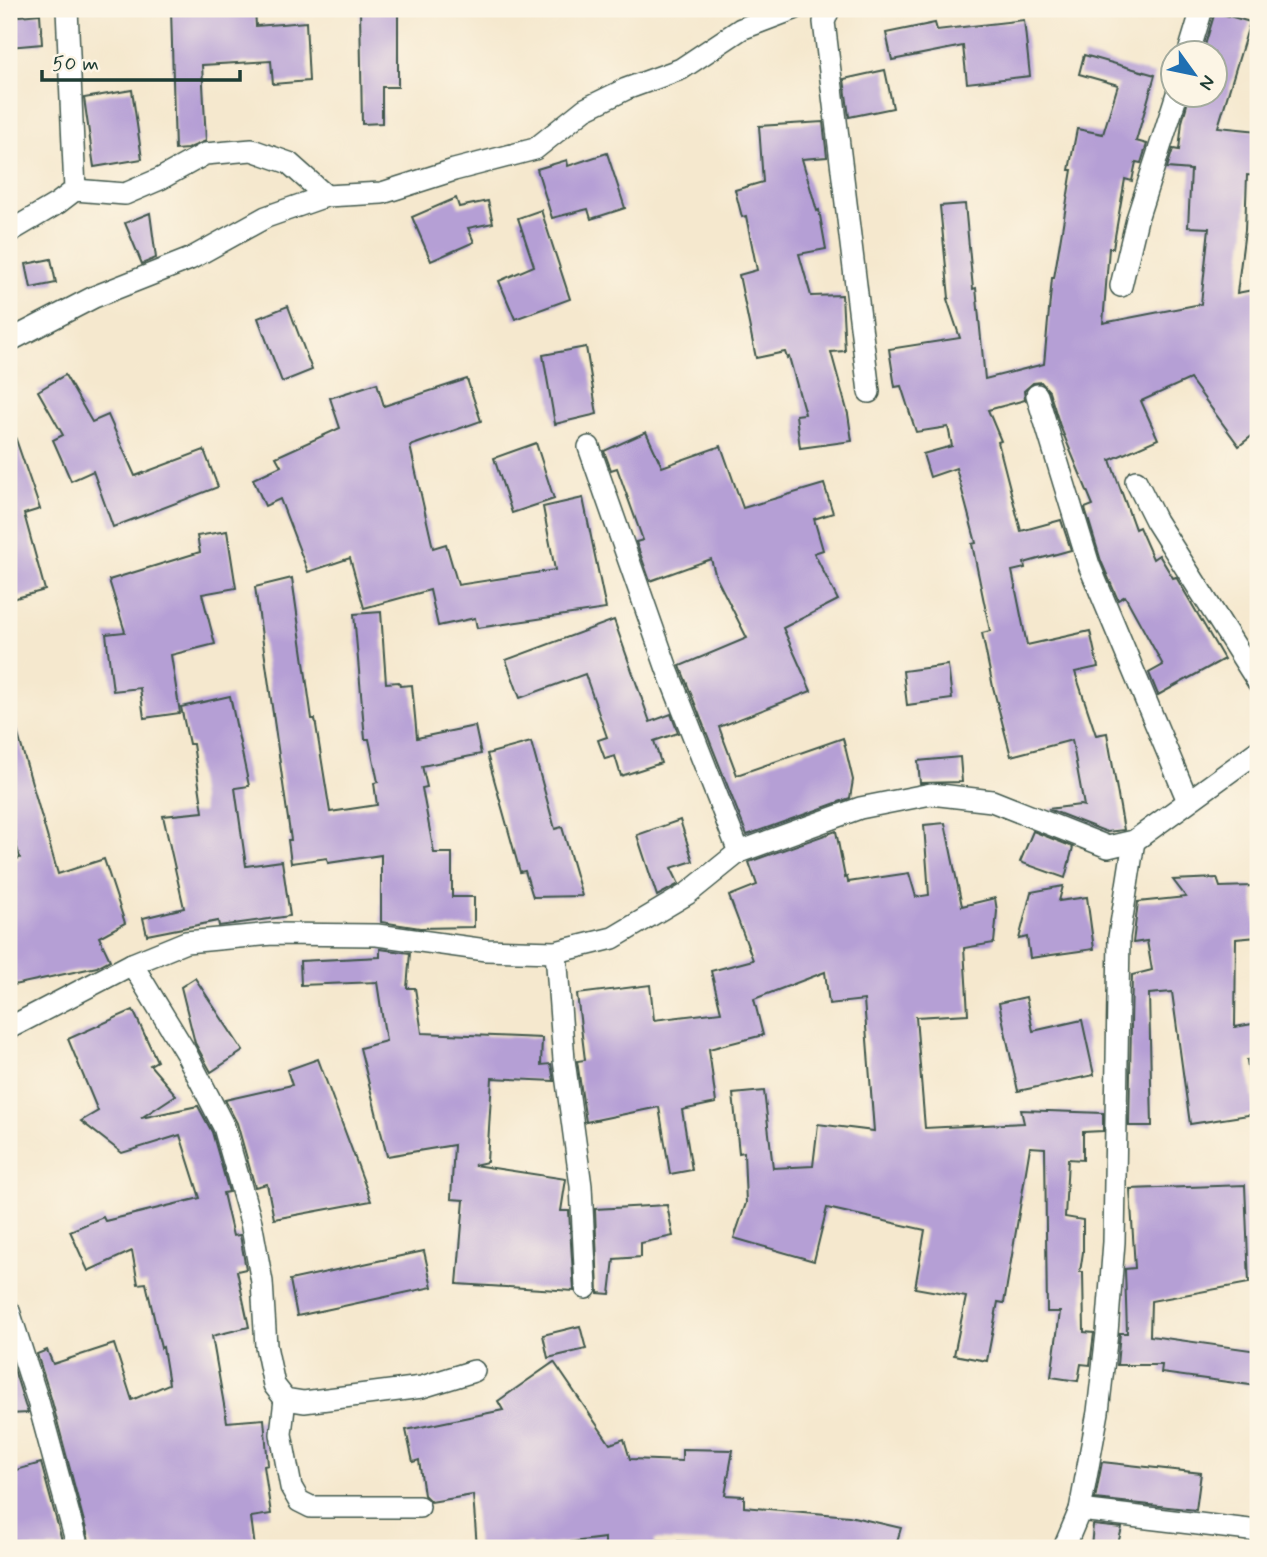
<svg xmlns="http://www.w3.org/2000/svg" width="1267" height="1557" font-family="Mynerve,sans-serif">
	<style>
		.building { fill: #b59fd5 }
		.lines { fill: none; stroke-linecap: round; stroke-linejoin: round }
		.street-casing { stroke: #3f574b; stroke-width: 24 }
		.street { stroke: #fff; stroke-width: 21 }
	</style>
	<rect width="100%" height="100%" fill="#fcf5e5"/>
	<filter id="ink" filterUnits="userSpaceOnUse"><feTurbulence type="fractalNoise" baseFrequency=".0143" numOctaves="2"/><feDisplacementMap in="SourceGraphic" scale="14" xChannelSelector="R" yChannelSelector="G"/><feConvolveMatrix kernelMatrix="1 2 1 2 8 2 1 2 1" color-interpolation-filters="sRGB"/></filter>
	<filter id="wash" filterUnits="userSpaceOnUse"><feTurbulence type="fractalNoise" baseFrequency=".00686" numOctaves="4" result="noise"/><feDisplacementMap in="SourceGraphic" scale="28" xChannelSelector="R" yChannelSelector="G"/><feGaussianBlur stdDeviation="1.57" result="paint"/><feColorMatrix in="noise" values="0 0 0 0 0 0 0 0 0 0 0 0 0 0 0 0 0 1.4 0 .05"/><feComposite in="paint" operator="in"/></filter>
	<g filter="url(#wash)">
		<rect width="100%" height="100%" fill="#f5e8ce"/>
		<g id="blocks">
			<g class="building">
				<path d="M171,9H255L256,26L306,22L309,81L273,84L271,61L202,65L206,141L187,149L175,150Z"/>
				<path d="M360,9H398V87H382V123L362,124Z"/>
				<path d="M1215,12L1250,22L1218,127L1258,131V176L1247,175L1245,230L1237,293L1258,289V431L1239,446L1190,379L1141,401L1158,439L1110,460L1135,529L1139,527L1153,559L1159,555L1173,578L1176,577L1224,659L1158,695L1149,673L1163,665L1125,596L1118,600L1101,561L1085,508L1093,505L1060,426L1049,391L1041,382L1033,383L1024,391L1025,400L988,410L1001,441L998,442L1021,531L1061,520L1071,550L1024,563L1025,568L1012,571L1027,645L1090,631L1098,667L1075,672L1096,735L1107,733L1124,830L1107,832L1048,809L1080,805L1084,806L1072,740L1011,756L993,687L982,633L990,631L972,544L976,543L956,468L930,477L923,454L952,446L948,427L916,432L901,386L895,387L889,349L960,338L947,299L949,298L940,206L965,204L973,289L976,288L985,379L1044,364L1052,278H1054L1072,170H1069L1077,129L1103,134L1118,85L1079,74L1084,55L1155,75L1136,141L1147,144L1141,163L1136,162L1132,181L1125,179L1113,248H1109L1103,323L1201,304L1209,228L1188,227L1191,170L1167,168L1173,149L1179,150L1182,122L1190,94H1214V52H1203Z"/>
				<path d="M40,14L42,44L9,47V17Z"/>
				<path d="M1024,20L1030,76L967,83L963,46L892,60L886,33L935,23L937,30Z"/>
				<path d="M885,70L893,108L849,117L844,79Z"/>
				<path d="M132,90L142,159L94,167L84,98Z"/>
				<path d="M823,122L827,157L802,159L817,211L819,210L826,249L799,254L811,296L842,295L845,351L831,352L848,414L852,441L800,448L796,415L805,414L789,357L787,358L785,352L756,358L739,275L757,270L746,216L742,217L735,190L763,182L759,126Z"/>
				<path d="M607,153L625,208L591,219L588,209L552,218L537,169L567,160L568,166Z"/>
				<path d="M456,198L459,207L488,201L493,223L468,228L474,242L431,261L412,217Z"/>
				<path d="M541,210L570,299L515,319L499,281L534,266L518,218Z"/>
				<path d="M150,213L156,258L142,264L125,223Z"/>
				<path d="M51,259L56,283L31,288L26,264Z"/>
				<path d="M288,306L312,370L282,382L258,318Z"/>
				<path d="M586,347L597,414L555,424L543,355Z"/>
				<path d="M65,375L92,422L108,415L135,476L204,450L218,487L113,527L93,471L71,481L53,440L63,435L38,391Z"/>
				<path d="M467,379L481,421L410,446L433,548L446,544L458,585L555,570L543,507L583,498L606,609L477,628L475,618L438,626L430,590L364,608L350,558L308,572L280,499L265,506L253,479L281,466L276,457L340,428L330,398L377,383L384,406Z"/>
				<path d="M9,428H12L40,509L24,514L45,590L9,600Z"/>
				<path d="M646,432L662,467L721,446L743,508L824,484L833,513L814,519L823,550L814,553L838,600L783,628L811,691L719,727L737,775L843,738L853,780L850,798L747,835L680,666L747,638L716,577L711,559L650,581L636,542L643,540L617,468L611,470L604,451Z"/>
				<path d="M536,443L554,499L512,513L494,458Z"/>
				<path d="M227,531L236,588L202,594L215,644L171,655L180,713L144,718L140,688L113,691L106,634L125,632L109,580L200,552L197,536Z"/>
				<path d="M292,578L312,719H315L330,812L377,805L374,783L378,782L369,739H365L354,614L381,612L386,683L399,682L400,686L412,685L417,738L475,726L481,754L422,766L427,787L422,788L434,853H452V897H474V927L420,928L381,922V855L328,863L327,858L291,863L288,840H291L255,587Z"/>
				<path d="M614,620L650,722L671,714L678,733L654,741L661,763L621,776L615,756L605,759L598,740L607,737L585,674L520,698L506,660Z"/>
				<path d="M948,665L952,699L907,705L903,671Z"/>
				<path d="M230,696L249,786L235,788L246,866L282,861L290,916L219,926L218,921L147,935L143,918L184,908L163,816L203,812L193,744H189L181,707Z"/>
				<path d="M15,724L58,874L104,859L125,923L99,937L110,960L97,967L9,986V862L20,858L9,819V725Z"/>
				<path d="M531,742L555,829L562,827L582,896L533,897L525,871L520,872L487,754Z"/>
				<path d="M960,757L962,782L920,783L918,761Z"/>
				<path d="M680,820L693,861L671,868L679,884L657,896L637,835Z"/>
				<path d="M945,823L962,906L995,898L997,911L994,943L964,948L968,1014L916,1017L925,1128L1024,1123L1021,1110L1103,1113V1131L1083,1132V1160L1068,1159L1065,1217L1083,1220V1252L1080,1272H1083L1084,1332L1094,1333L1090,1365L1081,1364L1078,1381L1051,1377L1060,1312H1047L1045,1148L1030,1147L1004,1303L998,1302L987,1361L954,1355L966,1297L915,1288L925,1230L827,1208L814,1261L734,1238L746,1203L744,1152L739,1153L733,1094L764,1091L773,1168L813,1166L818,1124L874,1131L864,1000L829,1004L825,972L754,999L763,1035L709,1049L716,1103L682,1110L692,1170L670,1174L659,1107L586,1122L577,1061L585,1060L577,994L650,985L654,1020L721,1012L711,971L753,960L729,896L757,885L749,862L836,831L845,878L847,877L848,882L909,873L916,897L929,895L924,825Z"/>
				<path d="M1033,831L1073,847L1065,878L1020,862Z"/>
				<path d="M1217,878L1220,887L1252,886L1257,937L1236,939L1235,1027L1258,1023V1058L1247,1060L1255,1114L1190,1124L1172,992L1149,994L1152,1126H1129L1132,975L1152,970L1147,941L1133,943L1138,902L1186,897L1173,880Z"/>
				<path d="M1063,886L1059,901L1087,897L1094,949L1030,958L1027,937L1019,939L1031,892Z"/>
				<path d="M380,949L410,953L407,988H415L422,1033L542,1038L541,1065L551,1064L554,1081L492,1078L487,1162L474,1165L566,1179L561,1211H569L574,1291L457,1284L464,1200L451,1199L454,1145L387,1156L360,1048L386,1041L377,982L301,985L300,961L380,957Z"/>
				<path d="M195,978L243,1051L211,1072L195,1043L181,987Z"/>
				<path d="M1026,997L1033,1031L1082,1020L1094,1075L1018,1091L999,1003Z"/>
				<path d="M133,1010L157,1061L150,1065L176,1095L141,1118L198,1106L212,1132L229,1192L223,1193L233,1236L240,1235L246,1269L237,1271L249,1327L212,1336L227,1422L264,1419L268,1465L264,1466L271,1514L251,1517L255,1548H91L51,1398L37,1354L47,1350L53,1364L114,1344L132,1400L169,1384L163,1347L161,1348L146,1283L138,1284L132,1251L88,1271L70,1231L103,1217L105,1221L200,1198L180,1135L122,1153L81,1121L98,1111L68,1039Z"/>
				<path d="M318,1059L371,1201L274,1219L267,1184L255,1187L237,1123L225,1100L292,1085L287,1070Z"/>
				<path d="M1245,1185L1249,1283L1151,1301L1150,1336L1258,1351V1386L1161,1373L1162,1365H1117L1120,1333H1127L1125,1269L1135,1268L1130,1189Z"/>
				<path d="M667,1205L673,1236L641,1243V1257L614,1259L610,1294L598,1293L595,1209Z"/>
				<path d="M424,1251L432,1287L297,1316L290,1280Z"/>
				<path d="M580,1326L586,1349L548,1358L543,1335Z"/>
				<path d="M554,1362L610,1444L624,1439L630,1459L682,1461V1449L733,1450L725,1495L744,1496V1507L849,1516L901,1528L895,1548H818L742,1542V1544L655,1540V1548H605V1538L531,1547V1544L477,1548L473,1495L431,1502L424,1495L419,1460L413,1462L406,1430L503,1410L498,1401Z"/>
				<path d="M12,1363L25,1405L28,1413L9,1414V1364Z"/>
				<path d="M1102,1462L1201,1473L1196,1510L1095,1499Z"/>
				<path d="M41,1463L64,1548H9V1472Z"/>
				<path d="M1093,1525L1122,1528L1117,1548H1091Z"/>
			</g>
		</g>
	</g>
	<g filter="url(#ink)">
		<use href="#blocks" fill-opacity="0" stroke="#3f574b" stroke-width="2"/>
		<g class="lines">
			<defs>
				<g id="street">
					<path d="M67,9L75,190"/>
					<path d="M829,9L824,22L869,392"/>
					<path d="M1189,52L1202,9"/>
					<path d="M9,232L58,203L75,190L125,194L160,179L205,154L252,150L289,163L326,196"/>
					<path d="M1121,286L1137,219L1177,94"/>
					<path d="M9,341L94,297L190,259L266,217L326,196L382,193L454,170L535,149L585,109L626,89L681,69L741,29L794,9"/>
					<path d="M1037,395L1089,565L1188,801"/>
					<path d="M589,447L667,669L739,852"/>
					<path d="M1136,481L1156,521L1258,682"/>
					<path d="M556,952L564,1060L581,1186L586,1288"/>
					<path d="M132,964L186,1053L224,1127L251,1222L262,1282L266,1346L274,1385L285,1399L304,1402L422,1387L474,1371"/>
					<path d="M9,1028L132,964L186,942L272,934L377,935L486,950L556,952L613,938L687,894L739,852L860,808L931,794L992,801L1108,847L1134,841L1258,751"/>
					<path d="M9,1311L38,1401L78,1548"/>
					<path d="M285,1399L281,1434L291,1487L299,1501L311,1507H419"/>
					<path d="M1080,1510L1258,1531"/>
					<path d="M1064,1548L1080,1510L1098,1412L1107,1333L1114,1242L1119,937L1134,841"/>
				</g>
			</defs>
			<use href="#street" class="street-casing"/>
			<use href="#street" class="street"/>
		</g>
	</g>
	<rect width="1267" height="1557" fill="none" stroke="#fcf5e5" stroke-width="35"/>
	<g transform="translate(1194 74) rotate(123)"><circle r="33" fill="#fcf5e5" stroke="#a4ab9e" stroke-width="2"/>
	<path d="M0-5L12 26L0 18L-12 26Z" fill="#1f6fb2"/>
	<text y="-10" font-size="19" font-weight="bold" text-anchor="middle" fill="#1f3d34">N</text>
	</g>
	<path d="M42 70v10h198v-10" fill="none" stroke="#1f3d34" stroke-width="3.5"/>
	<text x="52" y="70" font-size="21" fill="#1f3d34" stroke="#fcf5e5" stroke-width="5" paint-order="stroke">50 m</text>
</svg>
